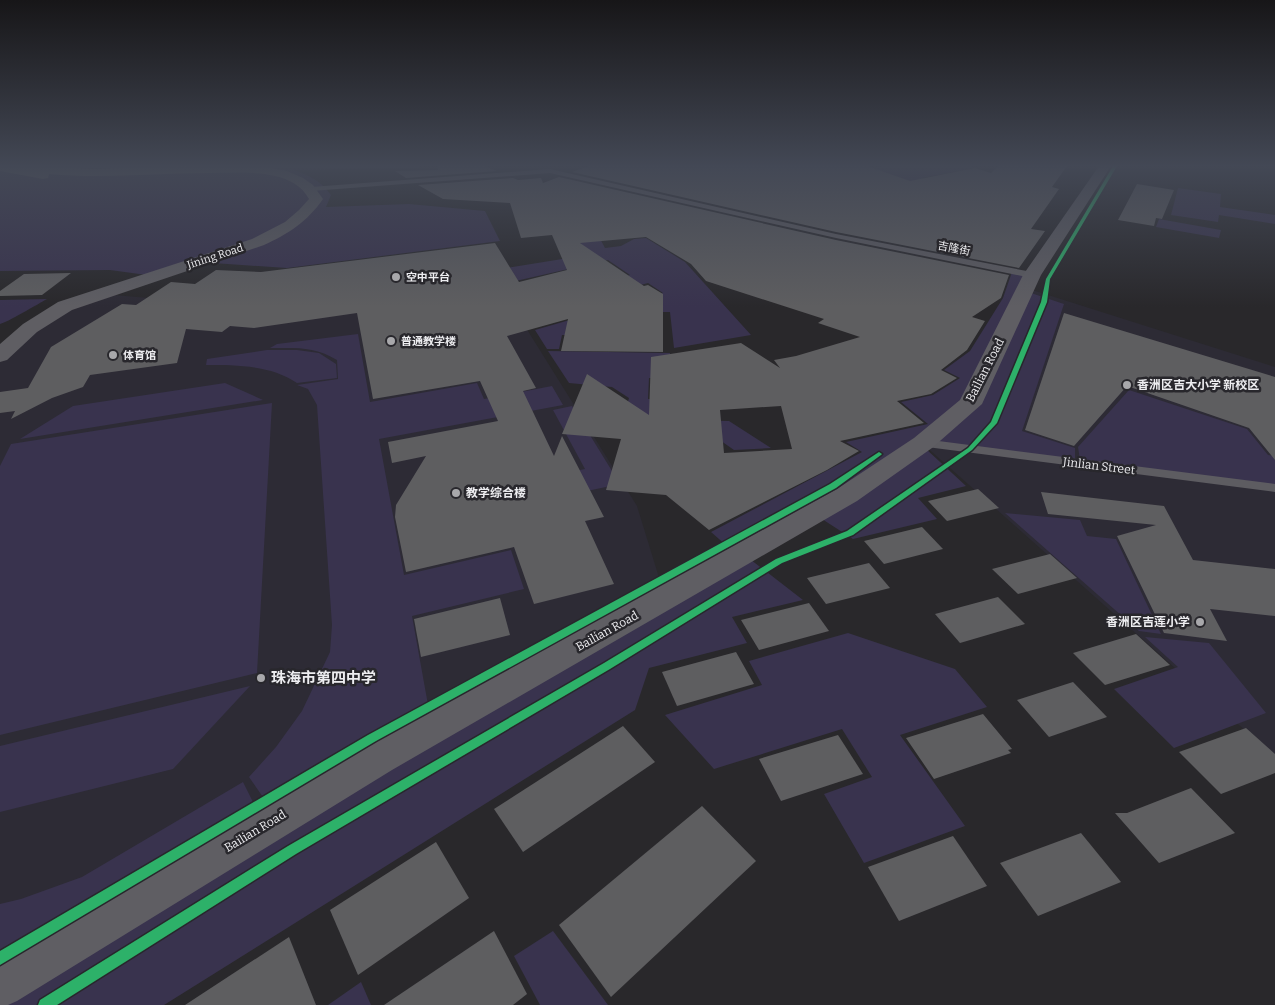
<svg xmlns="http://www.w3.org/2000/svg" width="1275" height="1005" font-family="Bitter,'Noto Sans SC',serif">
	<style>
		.built { fill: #2d2b35 }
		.green { fill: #39334e }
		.building { fill: #5e5e60; fill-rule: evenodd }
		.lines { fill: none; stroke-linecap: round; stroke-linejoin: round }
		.lane { fill: #5d5c61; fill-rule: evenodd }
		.secondary { fill: #5f5e63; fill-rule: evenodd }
		.cycleway-casing { stroke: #28272c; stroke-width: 3 }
		.cycleway { fill: #2db169; fill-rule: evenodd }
		.poi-dot { fill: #a8a8ab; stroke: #28272c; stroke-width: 2 }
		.labels { text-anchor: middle; stroke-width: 5; stroke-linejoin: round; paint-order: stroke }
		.far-street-label { font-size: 11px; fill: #ededf0; stroke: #28272c }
		.far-poi-label { font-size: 11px; font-weight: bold; fill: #ededf0; stroke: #28272c; text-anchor: start }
		.street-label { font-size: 12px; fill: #ededf0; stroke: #28272c }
		.poi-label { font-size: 12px; font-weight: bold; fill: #ededf0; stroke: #28272c; text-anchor: start }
		.near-poi-label { font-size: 15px; font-weight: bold; fill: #ededf0; stroke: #28272c; text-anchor: start }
	</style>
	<rect width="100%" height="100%" fill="#29282b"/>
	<g class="built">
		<path d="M490,270L637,506L665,597L0,983V357L39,321L114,295L254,307Z"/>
		<path d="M1026,288L1275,367V757L923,444Z"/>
	</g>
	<g class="green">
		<path d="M0,166H419V168L294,170C310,176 321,181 331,195L326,207L409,204L485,211L500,241L287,268L199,262L154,276L110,270L0,271Z"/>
		<path d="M885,166H969L974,168L922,178L937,184L915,192L843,174Z"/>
		<path d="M1178,188L1221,194L1220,207L1275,215V224L1219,215L1218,222L1171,215Z"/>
		<path d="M1159,219L1221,230L1219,238L1156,227Z"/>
		<path d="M597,233L605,248L621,246L634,239L646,238L685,262L751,335L674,348L670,312H642L640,336L562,335L559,349H547L535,330L663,293L648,283L524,316L515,304L630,275L608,260L503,284L494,270L587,255L576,235Z"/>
		<path d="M1012,272L1030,276L966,403L920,442L735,553L711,532L862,452L846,442L928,424L901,402L933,395L960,378L944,370L970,351L1003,298Z"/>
		<path d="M1031,293L1064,304L1022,431L1075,448V460L934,443Z"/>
		<path d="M47,299C38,304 6,323 0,324V300Z"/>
		<path d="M358,334L370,402L477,383L484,399L552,386L563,405L379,439L404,575L511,550L524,589L412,616L430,716L272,810L249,777L276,747L302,711L330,652L332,625L317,405L308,389L297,385L338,379L337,360C314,346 296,348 270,348L277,344Z"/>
		<path d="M267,350H297L319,353L336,364L337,378L297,383C271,365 236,365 206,365L207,359Z"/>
		<path d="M548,351L670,353L672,378H649L648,399L675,400L676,420L729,421L771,448L734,450L714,436L624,416L629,398L612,387L569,383Z"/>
		<path d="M225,383L263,400L20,439L73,406Z"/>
		<path d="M1129,390L1247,429L1268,455L1275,456V485L1080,460L1078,447Z"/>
		<path d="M272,403L257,673L0,735V466L11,444Z"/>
		<path d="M572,406L620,484L521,505L512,484L585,469L553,410Z"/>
		<path d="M926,449L966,486L918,498L937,519L853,539L822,519Z"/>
		<path d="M1005,513L1080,520L1087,536L1116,539L1161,634L1139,631Z"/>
		<path d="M746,556L803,600L732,617L747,643L649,668L635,710L164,1005H0Z"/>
		<path d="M848,633L955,669L987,707L900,735L965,826L864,863L824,794L872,777L842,729L714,769L665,715L762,685L749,661Z"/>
		<path d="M1145,637L1209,643L1266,713L1174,748L1114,689L1178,667Z"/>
		<path d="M250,686L173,769L0,812V746Z"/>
		<path d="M243,782L261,818L0,973V904L21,899L82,877Z"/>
		<path d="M553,931L608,1005H540L514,956Z"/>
		<path d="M361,982L371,1005H328Z"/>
	</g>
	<g class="building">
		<path d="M437,166H484L497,171L406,178L395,171L438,170Z"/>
		<path d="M589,166H867L910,181L975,168L991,173L998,166H1067L1052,187L1059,189L1031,229L1045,231L1019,268L836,232L572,172Z"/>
		<path d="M559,177L836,240L1009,275L1001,298L972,317L985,321L967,350L941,370L957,378L931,394L897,401L924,423L840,441L859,451L827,470L709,530L666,495L606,490L621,439L562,434L587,374L649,415L651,357L741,343L780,368L774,360L796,356L860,337L818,323L824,319L706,281L691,264L646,237L580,243L644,286L648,285L663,294V352L561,351L568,319L507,336L536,388L523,391L554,456L562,436L604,517L585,521L614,584L534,604L514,547L406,572L395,517L396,505L426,456L392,463L388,442L498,421L480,381L373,399L357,313L254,328L230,326L222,332L186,329L177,363L90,375L83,387L52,398L11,419L15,411L0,413V392L28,388L51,347L122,304L136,305L171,282L195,284L216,270L261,272L495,243L519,282L567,270L552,235L521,238L510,203L443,199L418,185L513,178L518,180L541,178L543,183ZM781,406L792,449L724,453L720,410Z"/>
		<path d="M1137,184L1174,190L1162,219L1156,218L1154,226L1118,220Z"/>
		<path d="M71,273L42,295L0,296V291L24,274Z"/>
		<path d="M1064,313L1275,377V460L1249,428L1127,386L1074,446L1025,430Z"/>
		<path d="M978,489L999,508L947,521L928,501Z"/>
		<path d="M1041,492L1164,506L1193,560L1275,569V616L1210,609L1227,641L1164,633L1117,536L1156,525L1048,514Z"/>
		<path d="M922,527L943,549L884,564L864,541Z"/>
		<path d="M1050,554L1077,578L1018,594L992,569Z"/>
		<path d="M869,563L890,588L826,604L807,578Z"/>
		<path d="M998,597L1025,624L960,643L935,614Z"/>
		<path d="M500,598L510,635L421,657L414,619Z"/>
		<path d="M809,603L829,631L759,650L741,620Z"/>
		<path d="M1136,634L1170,665L1105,685L1073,653Z"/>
		<path d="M736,652L754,684L677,706L662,672Z"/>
		<path d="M1073,682L1107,717L1049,737L1017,700Z"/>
		<path d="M983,714L1012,749L1008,750L1011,753L934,779L906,738Z"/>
		<path d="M623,726L655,762L523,852L494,809Z"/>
		<path d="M1246,728L1275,754V773L1221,794L1179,752Z"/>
		<path d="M838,735L863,774L781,801L759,759Z"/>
		<path d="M1191,788L1235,833L1159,863L1115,813H1127Z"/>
		<path d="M702,806L756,861L611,997L559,925Z"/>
		<path d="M1081,833L1121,882L1038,916L1000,863Z"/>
		<path d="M953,836L987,886L899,921L868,867Z"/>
		<path d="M436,842L469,898L358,975L330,910Z"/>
		<path d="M494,931L527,994L513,1005H384Z"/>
		<path d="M289,937L316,1005H185Z"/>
	</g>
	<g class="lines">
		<g class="lane">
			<path d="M550,169L836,234L1032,272L1036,275L1032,278L836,238L550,173L311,191L308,189L311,187Z"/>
			<path d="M923,439L1275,484V492L919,446L917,443L919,440Z"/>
		</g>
		<g class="secondary">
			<path d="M0,166L19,168L18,166L96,169L182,166L265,167L287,171L303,178L313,185L323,199C307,222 288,234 264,245L72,310L37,332L7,360L0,362V344L23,324L58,302L252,239L285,222L299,210L309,199C302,186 289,179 275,176C254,171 231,173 210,173C156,173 103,179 49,174L48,178L43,179L0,171Z"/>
			<path d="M1099,166H1111L1041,275L982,404L932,448L857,501L392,770L17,1001L8,1005H0V957L364,746L837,489L914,438L960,400L1023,275Z"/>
		</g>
		<defs>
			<g id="cycleway">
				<path d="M1113,166H1117L1050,279L1047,302L997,423L972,450L853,535L782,563L610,669L296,854L57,1005H38L40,1000L288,846L604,663L776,559L847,531L968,448L991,422L1041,302L1046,279Z"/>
				<path d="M879,452L882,454L881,455L836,488L376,741L0,965V951L368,735L830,484Z"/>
			</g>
		</defs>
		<use href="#cycleway" class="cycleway-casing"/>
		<use href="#cycleway" class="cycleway"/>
	</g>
	<linearGradient id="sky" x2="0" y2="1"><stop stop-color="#171618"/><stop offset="0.54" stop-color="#434855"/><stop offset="1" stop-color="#434855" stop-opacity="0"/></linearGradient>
	<rect width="1275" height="307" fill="url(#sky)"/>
	<g class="poi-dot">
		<circle cx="396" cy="277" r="5"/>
		<circle cx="391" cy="341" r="5"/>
		<circle cx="113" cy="355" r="5"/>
		<circle cx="1127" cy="385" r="5"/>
		<circle cx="456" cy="493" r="5"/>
		<circle cx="1200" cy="622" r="5"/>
		<circle cx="261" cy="678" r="5"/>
	</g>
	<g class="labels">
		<g class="far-street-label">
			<text transform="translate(954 248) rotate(11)" y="4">吉隆街</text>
			<text transform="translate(215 256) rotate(-18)" y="4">Jining Road</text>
		</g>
		<g class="far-poi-label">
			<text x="406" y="281">空中平台</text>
			<text x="401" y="345">普通教学楼</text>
			<text x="123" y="359">体育馆</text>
		</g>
		<g class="street-label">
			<text transform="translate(985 370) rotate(-63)" y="4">Bailian Road</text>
			<text transform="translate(1099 466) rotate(7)" y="4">Jinlian Street</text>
			<text transform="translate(607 631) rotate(-29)" y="4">Bailian Road</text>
			<text transform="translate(255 831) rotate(-31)" y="4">Bailian Road</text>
		</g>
		<g class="poi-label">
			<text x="1137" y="389">香洲区吉大小学 新校区</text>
			<text x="466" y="497">教学综合楼</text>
			<text x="1190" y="626" text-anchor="end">香洲区吉莲小学</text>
		</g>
		<g class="near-poi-label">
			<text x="271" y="683">珠海市第四中学</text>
		</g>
	</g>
</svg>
